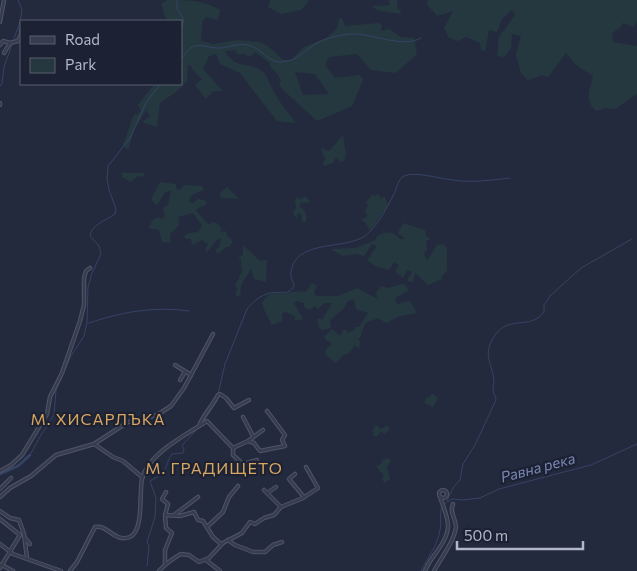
<svg xmlns="http://www.w3.org/2000/svg" width="637" height="571" font-family="Commissioner,sans-serif">
	<style>
		.green { fill: #25383f; fill-rule: evenodd }
		.lines { fill: none; stroke-linecap: round; stroke-linejoin: round }
		.stream { stroke: #364365; stroke-width: 1 }
		.canal { stroke: #364365; stroke-width: 2.5 }
		.minor-casing { stroke: #4f5566; stroke-width: 4.5 }
		.minor { stroke: #373d4e; stroke-width: 2.5 }
		.labels { text-anchor: middle; stroke-width: 4.5; stroke-linejoin: round; paint-order: stroke }
		.water-label { font-size: 15px; font-style: italic; fill: #7a89b2; stroke: #1c2233 }
		.quarter-label { font-size: 16px; letter-spacing: 1px; fill: #d7a660; stroke: #1c2233 }
	</style>
	<rect width="100%" height="100%" fill="#232a3e"/>
	<g class="green">
		<path d="M167,0C187,0 204,0 220,10L218,20L206,17L202,22L201,41L213,44L237,40L260,42L268,46L283,60H291L304,47L326,38L337,29L339,19L342,18L345,26L378,23L382,25L381,31L389,29L401,37L414,38L417,54L396,73L371,70L357,54L329,57L325,65L335,78L360,75L363,80L352,106L317,121L281,88L279,83L281,81L278,75L270,66V63L255,52L250,57L244,54H238L235,50L225,51C235,71 251,60 264,73C269,79 271,88 275,94C281,104 289,114 296,123L277,121L240,73L220,64L216,54L209,56L203,69L223,91H213L206,99L195,85L202,79L192,69L191,66L188,65L187,81L176,92L160,103L157,127L142,122L150,116L146,110L135,128L128,150L123,145L134,114L137,115L141,111L138,105L153,86H157L158,84H181V21H169L166,19L161,4ZM295,72L315,74L329,94L303,95Z"/>
		<path d="M270,0H308V2L301,10L281,14L268,7Z"/>
		<path d="M388,0H397L398,9L401,11L400,14L377,10L372,6L390,5Z"/>
		<path d="M429,0H637V21L633,27L623,23L621,27L612,33L613,42L637,46V94L615,109L605,108L596,111C584,100 590,90 593,76L576,65L566,53L548,77L542,75L528,80L521,73L516,55L521,36L512,34L511,48L504,57L497,56L499,37L515,15L512,10L502,19L497,32L489,30L485,51L481,50L480,43L466,37L458,41L449,38L444,28L453,11L437,16L426,3Z"/>
		<path d="M343,135L346,155L344,161L340,162L336,157L333,163L324,166L323,163L326,158L323,155L321,148L329,151Z"/>
		<path d="M122,173H145L143,177L138,176L131,182L122,177Z"/>
		<path d="M160,182L176,184V188L180,190L184,185L202,186L204,190L192,195L189,200L192,204L198,199L205,200L207,204L195,210L209,225L212,222L217,223L222,229L220,232L225,231L227,233V236L233,241L229,247H226L218,254L215,249L219,248L221,239L219,238L207,252L205,250L208,244L202,240L192,245L191,239H186L184,236L189,233L198,232L202,225L193,213L178,217L179,225L170,234V243L162,242L159,230L149,228L152,221L157,217L161,219L165,217L163,208L168,205L171,191L165,192L157,205L151,199Z"/>
		<path d="M227,187L239,199L221,198L220,193Z"/>
		<path d="M373,194L375,196L378,194L381,198L385,197L388,205L370,231L365,222L361,220L368,216L365,212L368,205L366,202Z"/>
		<path d="M305,196L311,202L301,203L299,207L303,209L307,217L305,223L302,221L301,214L298,213L297,219L293,213L296,208L295,201L296,198L301,199Z"/>
		<path d="M403,223L425,230L426,236L431,239L426,241L427,249L424,254L427,261L437,245L443,244L447,248V271L442,276V279L428,285L415,273L413,282L407,281L412,272L407,270L403,278L395,272L399,265L394,262L389,270L375,266L367,260L377,246L372,244L364,256L356,254L342,256L331,249L355,248L376,240L377,236C388,231 392,231 400,239H405L398,233Z"/>
		<path d="M243,245L260,261L267,260L266,282L254,279L251,269C247,276 238,286 241,294L238,297L235,294L238,288L235,286L243,269L241,268V260L238,258L243,255Z"/>
		<path d="M312,283L317,286L314,291L316,296H338L357,288L378,299L376,293L381,286L387,288L403,284L407,287L408,291L395,298L397,304L410,301L417,313L400,316L386,323L378,318L365,323L360,338H358L360,342L359,349L355,345L348,354L343,355L336,363L325,354L326,350L332,343L327,341L324,337L332,329L340,336L343,330H347V333L354,330L356,327H359L368,313L356,309L354,300L348,301L344,308L330,320L331,328L322,330L319,327L317,319L320,318L322,320L332,303H324L318,309L315,306L310,310L304,307V303L297,301L294,303L303,319L295,321V316L286,312L282,313V321L272,325C269,318 263,309 262,303C270,290 273,294 286,293C293,292 299,291 306,292Z"/>
		<path d="M432,393L438,398L433,407L424,403L426,398L429,397Z"/>
		<path d="M376,425L381,429L388,425L389,430L385,434L381,432L376,437L373,435L374,432L372,431Z"/>
		<path d="M388,458L391,461L387,467L390,479L384,483L382,478L384,476L376,466L381,464L382,460Z"/>
	</g>
	<g class="lines">
		<g class="stream">
			<path d="M177,0V9L184,19L181,30"/>
			<path d="M181,59C185,55 189,47 195,46C199,44 214,49 221,48C231,47 242,42 251,46C261,49 270,63 281,62C298,61 303,51 317,43C326,38 340,35 350,34C373,33 403,49 421,38"/>
			<path d="M0,86L2,84L4,67L20,22L22,10L18,0"/>
			<path d="M89,323C121,312 155,306 189,311"/>
			<path d="M218,394L225,364L247,309C253,302 258,297 267,294C277,290 289,297 294,286C293,281 290,277 291,272C295,239 345,250 365,236C377,227 386,209 393,196C397,189 397,180 404,176C415,171 441,179 453,180C472,183 491,180 510,178"/>
			<path d="M203,422L217,401L218,398"/>
			<path d="M30,455L41,435L54,415L56,390L71,356L84,336L87,323L88,287L92,273L101,254L99,246L90,236C92,224 105,221 115,214L116,209L109,190L107,179L108,166L130,138L146,103L160,84"/>
			<path d="M447,501L453,488L460,480L463,464L475,445L496,400C496,396 493,394 493,389C493,387 494,384 494,381C493,366 483,356 492,340C507,312 529,332 544,312V305L550,296L581,268L632,239"/>
			<path d="M444,504L452,499L462,500L480,498L499,489L591,465L637,444"/>
			<path d="M147,566L149,546L147,542L155,517L156,498L150,481C155,478 161,476 164,471C168,465 167,460 172,454L183,453L184,449L182,446L184,443L201,425"/>
			<path d="M421,571C427,558 438,545 440,530C442,522 439,514 442,506"/>
		</g>
		<path class="canal" d="M0,474L18,466L30,455"/>
		<defs>
			<g id="minor">
				<path d="M0,22L4,0"/>
				<path d="M21,30V31"/>
				<path d="M0,45L3,41L10,43L18,41L21,34"/>
				<path d="M4,53L10,43"/>
				<path d="M0,105V103"/>
				<path d="M175,365L191,375"/>
				<path d="M180,380L185,372"/>
				<path d="M243,417L253,436"/>
				<path d="M199,426C203,415 213,405 218,395L220,394L226,398L234,408L249,400"/>
				<path d="M248,441L263,430"/>
				<path d="M94,444L113,457L123,461L142,477"/>
				<path d="M233,448V455L243,464L257,460"/>
				<path d="M0,471L11,465L22,455L47,414L50,397L62,373L80,321L84,305V278L86,271L90,268"/>
				<path d="M235,473L243,464"/>
				<path d="M295,474L289,479L304,497"/>
				<path d="M0,489L11,478"/>
				<circle cx="443" cy="494" r="4"/>
				<path d="M264,490L281,507"/>
				<path d="M267,493L276,487"/>
				<path d="M0,497L10,488L31,476L56,455L94,444L128,422L157,415L171,406L184,388L213,334"/>
				<path d="M0,511L10,518L19,520L24,534L27,558"/>
				<path d="M165,515L180,516L194,512L198,520L203,521L213,537L221,544"/>
				<path d="M174,515L198,497"/>
				<path d="M0,519L20,535L0,568"/>
				<path d="M207,527L223,512L229,497L238,486"/>
				<path d="M25,538L30,544"/>
				<path d="M228,540L235,545L253,552H265L273,545L282,542"/>
				<path d="M0,544L13,554L61,571"/>
				<path d="M206,560L220,571"/>
				<path d="M0,564L13,571"/>
				<path d="M165,564V550L172,533L166,528L165,515L168,504L162,499L166,492"/>
				<path d="M70,571L77,562L95,527C108,524 114,543 130,537C144,531 139,493 142,479C148,453 188,434 207,421L233,448L248,441L254,443L260,451L285,446L282,440L285,435L267,411"/>
				<path d="M159,571C163,566 175,557 181,554L189,555L199,562L209,558L223,543L242,533L250,522L255,524L264,518L274,515L281,507L303,498L318,488L306,467"/>
				<path d="M425,571C428,563 433,557 438,550C454,528 448,520 440,497"/>
				<path d="M434,571C441,558 454,542 456,527C456,518 449,513 453,504"/>
			</g>
		</defs>
		<use href="#minor" class="minor-casing"/>
		<use href="#minor" class="minor"/>
	</g>
	<g class="labels">
		<g class="water-label">
			<text transform="translate(538 468) rotate(-15)" y="5">Равна река</text>
		</g>
		<g class="quarter-label">
			<text x="98" y="425">М. ХИСАРЛЪКА</text>
			<text x="214" y="474">М. ГРАДИЩЕТО</text>
		</g>
	</g>
	<rect x="20" y="20" width="162" height="65" fill="#1c2233" stroke="#585e6f"/>
	<rect x="30" y="36" width="25" height="8" fill="#373d4e" stroke="#585e6f"/>
	<text x="65" y="45" font-size="15" fill="#b3b8c9">Road</text>
	<rect x="30" y="58" width="25" height="15" fill="#25383f" stroke="#585e6f"/>
	<text x="65" y="70" font-size="15" fill="#b3b8c9">Park</text>
	<path d="M457 541v8h126v-8" fill="none" stroke="#b3b8c9" stroke-width="2.5"/>
	<text x="464" y="541" font-size="15" fill="#b3b8c9" stroke="#1c2233" stroke-width="4" paint-order="stroke">500 m</text>
</svg>
